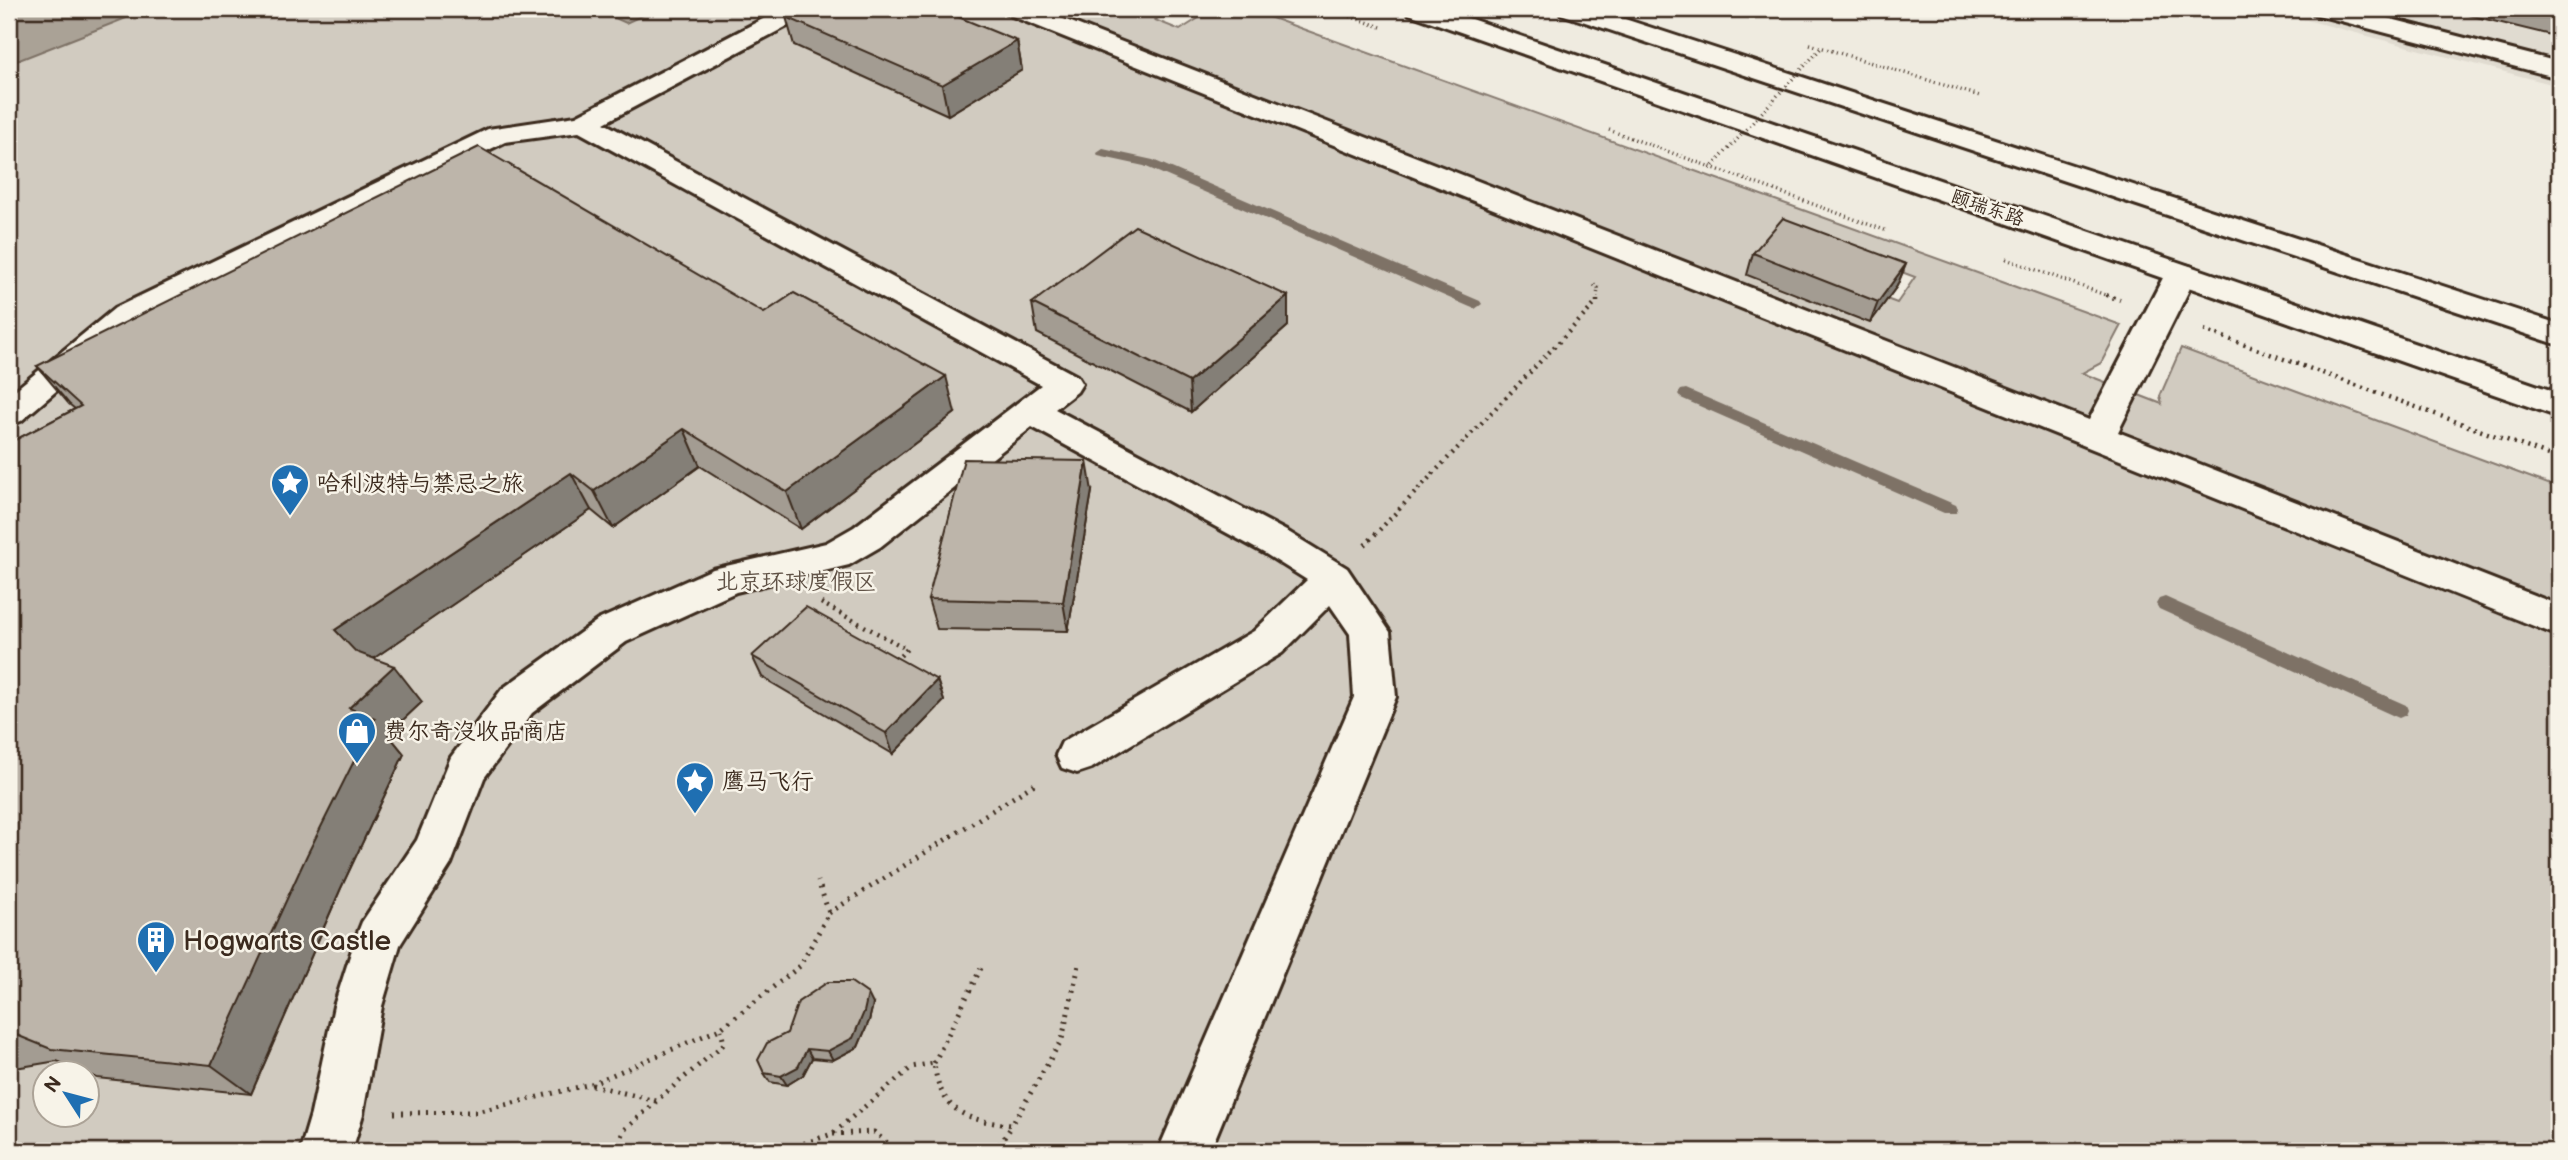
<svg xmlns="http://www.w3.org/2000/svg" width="2568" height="1160" font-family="'Balsamiq Sans','LXGW WenKai TC',sans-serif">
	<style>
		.built { fill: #e0dbd0 }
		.green { fill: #d1cbc0; stroke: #867a6f; stroke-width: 2; fill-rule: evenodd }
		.water { fill: #aaa296; stroke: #7e7266; stroke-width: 2 }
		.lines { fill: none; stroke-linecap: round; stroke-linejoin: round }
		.stream { fill: #7e7266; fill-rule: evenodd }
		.minor-casing { stroke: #3b2a1e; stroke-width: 6 }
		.major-casing { stroke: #3b2a1e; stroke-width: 6 }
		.path-far2 { stroke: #3b2a1e; stroke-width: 3.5; stroke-dasharray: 1 3.5; stroke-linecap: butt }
		.path-far1 { stroke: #3b2a1e; stroke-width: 4.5; stroke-dasharray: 2 5; stroke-linecap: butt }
		.path { stroke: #3b2a1e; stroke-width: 5; stroke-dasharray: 2 6; stroke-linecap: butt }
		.minor { fill: #f7f3e8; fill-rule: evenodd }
		.major { fill: #f7f3e8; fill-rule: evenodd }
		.path-bridge { stroke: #3b2a1e; stroke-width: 3.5; stroke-dasharray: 1 3.5; stroke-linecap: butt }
		.wall { fill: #a39c92; stroke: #3b2a1e; stroke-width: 2 }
		.shaded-wall { fill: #847f77; stroke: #3b2a1e; stroke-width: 2 }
		.building { fill: #bdb5aa; stroke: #3b2a1e; stroke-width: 2 }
		.labels { text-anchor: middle; stroke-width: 5; stroke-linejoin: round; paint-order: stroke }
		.far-street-label { font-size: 19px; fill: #3b2a1e; stroke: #f7f3e8 }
		.poi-label { font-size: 23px; fill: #3b2a1e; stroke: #f7f3e8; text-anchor: start }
		.park-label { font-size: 23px; fill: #605246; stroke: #f7f3e8 }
		.near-poi-label { font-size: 28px; fill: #3b2a1e; stroke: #f7f3e8; text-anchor: start }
	</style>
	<rect width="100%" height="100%" fill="#efebe0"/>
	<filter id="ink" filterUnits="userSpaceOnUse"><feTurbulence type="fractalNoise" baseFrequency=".0143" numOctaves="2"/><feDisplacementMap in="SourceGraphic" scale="14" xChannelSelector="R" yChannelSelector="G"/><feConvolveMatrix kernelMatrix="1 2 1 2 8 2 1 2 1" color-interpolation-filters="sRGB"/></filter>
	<g filter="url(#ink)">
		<path class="built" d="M2265,9H2559V86Z"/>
		<path class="green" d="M9,9H1171L1155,20L1180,30L1213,9H1247L2121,325L2101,363L2082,373L2162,404L2160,396L2181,348L2559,488V1151H9ZM1782,227L1915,277L1897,303L1762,252ZM46,1072H88V1114H46Z"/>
		<g class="water">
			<path d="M9,9H149L9,64Z"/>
			<path d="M595,9H656L626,23Z"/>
		</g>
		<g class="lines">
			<g class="stream">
				<path d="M1103,149L1153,160L1480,301L1482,304L1475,309L1470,307L1144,166L1098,156L1097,153Z"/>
				<path d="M1686,389L1956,505L1958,509L1956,513H1944L1681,398L1678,394L1681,390Z"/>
				<path d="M2165,597L2406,705L2408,710L2406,715L2399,718L2392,715L2159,609L2156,604L2159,599Z"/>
			</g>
			<defs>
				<g id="minor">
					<path d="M782,9H814L810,14L604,123L1077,376L1082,384L1077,392L1055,409L1290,533L1347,568L1390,632L1396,697L1210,1151H1158L1354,697L1350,634L1330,605L1282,653L1092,768L1077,773L1062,768L1056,755L1062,742L1254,631L1307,580L1264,553L1032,427L880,547L849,565L736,592L626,642L532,713L484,778L451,864L400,945L382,1006L363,1114L352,1151H300L311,1114L334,1006L356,937L362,922L417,840L451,757L502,689L598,620L713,569L826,543L854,527L1041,385L579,132L505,142L137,322L21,421L9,425V395L115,308L488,129L576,116Z"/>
					<path d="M1003,9H1038L2089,420L2165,274L2170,267L2181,264L2192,267L2197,274L2118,432L2559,605V636L1007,14Z"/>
					<path d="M2311,9H2352L2559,62V78L2314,14Z"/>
				</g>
				<g id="major">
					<path d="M1405,9H1442L2559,393V417L1409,14Z"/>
					<path d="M1557,9H1594L2559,324V345L1561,14Z"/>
				</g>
			</defs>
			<use href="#minor" class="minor-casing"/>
			<use href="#major" class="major-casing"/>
			<g class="path-far2">
				<path d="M1329,9L1381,27"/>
				<path d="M1810,44L1980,96"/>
				<path d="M1609,130L1887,231"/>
				<path d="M2006,259L2111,297"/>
				<path d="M1594,285L1598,288L1597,297"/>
			</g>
			<g class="path-far1">
				<path d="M2106,295L2120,300"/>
				<path d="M2204,330L2559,459"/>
				<path d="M1365,545L1597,302V295"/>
				<path d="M821,603L907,649L895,661"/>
			</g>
			<g class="path">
				<path d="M829,913L1036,783"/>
				<path d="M934,1063L981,968"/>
				<path d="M592,1085L656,1101L724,1044L721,1030"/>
				<path d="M394,1113L476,1112L591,1084L720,1029L800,966L829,913L818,881"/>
				<path d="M833,1134L874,1132L897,1151"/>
				<path d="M616,1151L623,1131L656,1102"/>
				<path d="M781,1151L832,1134L912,1067L934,1063C940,1112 967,1121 1012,1125L1062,1039L1079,965"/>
				<path d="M995,1151L1012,1126"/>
			</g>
			<use href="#minor" class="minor"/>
			<use href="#major" class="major"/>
			<path class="path-bridge" d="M1710,169L1822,47"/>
		</g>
		<g class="wall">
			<path d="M2444,9H2559V37Z"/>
			<path d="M786,17L1017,41L1022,70L948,115L794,45Z"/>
			<path d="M1753,253L1906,264L1897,286L1870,323L1747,275Z"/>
			<path d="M1288,296V326L1191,412L1037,333L1032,303Z"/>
			<path d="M764,313L955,413L801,529L700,466L613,528L591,510L374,658L422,702L388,734L404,754L341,888L251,1094L97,1078L88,1074V1073H84L57,1061L9,1069V443L75,409L69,404L37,366Z"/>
			<path d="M1092,491L1068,631L937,629L928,599Z"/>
			<path d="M752,656L937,680L944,701L893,754L762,677Z"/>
			<path d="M873,1004L869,1021L858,1047L833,1060L812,1058L803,1075L787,1085L770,1082L764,1073L787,1033Z"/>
		</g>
		<g class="shaded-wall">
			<path d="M1017,41L1022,70L948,115L942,85Z"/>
			<path d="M1906,264L1897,286L1870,323L1878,302Z"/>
			<path d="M1288,296V326L1191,412L1189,382Z"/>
			<path d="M946,376L955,413L801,529L787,492Z"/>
			<path d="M684,429L700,466L613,528L594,491Z"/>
			<path d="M1087,461L1092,491L1068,631L1063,602Z"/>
			<path d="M571,473L591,510L364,665L335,630Z"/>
			<path d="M394,666L422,702L388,734L404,754L341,888L251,1094L211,1065L349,708Z"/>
			<path d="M937,680L944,701L893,754L886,733Z"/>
			<path d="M868,994L873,1004L869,1021L858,1047L833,1060L828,1051Z"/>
			<path d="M807,1049L812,1058L803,1075L787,1085L781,1076Z"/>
		</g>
		<g class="building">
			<path d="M801,9H939L1017,41L942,85L786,17Z"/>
			<path d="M479,147L764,313L794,293L946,376L787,492L684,429L594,491L571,473L335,630L356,652L394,666L349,708L375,719L307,855L211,1065L51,1049L9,1032V443L81,406L37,366Z"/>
			<path d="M1783,218L1906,264L1878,302L1753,253Z"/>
			<path d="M1135,226L1288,296L1189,382L1032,303Z"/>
			<path d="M964,459L1087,461L1063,602L928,599Z"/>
			<path d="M806,607L937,680L886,733L752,656Z"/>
			<path d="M828,982H851L868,994L864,1012L853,1038L828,1051L807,1049L798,1067L781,1076L764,1073L758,1060L767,1043L787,1033L798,1002Z"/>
		</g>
	</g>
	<defs>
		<symbol id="sight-pin" viewBox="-11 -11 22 30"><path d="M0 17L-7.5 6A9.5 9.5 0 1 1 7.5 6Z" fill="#1f6fb2" stroke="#f7f3e8"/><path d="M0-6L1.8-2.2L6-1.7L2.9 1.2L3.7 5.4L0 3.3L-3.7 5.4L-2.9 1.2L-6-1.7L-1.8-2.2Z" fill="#fff"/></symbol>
		<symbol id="shop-pin" viewBox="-11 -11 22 30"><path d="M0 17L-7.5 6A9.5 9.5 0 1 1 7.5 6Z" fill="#1f6fb2" stroke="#f7f3e8"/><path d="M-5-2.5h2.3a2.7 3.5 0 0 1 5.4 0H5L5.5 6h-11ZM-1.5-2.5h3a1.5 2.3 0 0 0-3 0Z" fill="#fff"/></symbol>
		<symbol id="building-pin" viewBox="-11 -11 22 30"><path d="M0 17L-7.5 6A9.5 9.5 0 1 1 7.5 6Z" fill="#1f6fb2" stroke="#f7f3e8"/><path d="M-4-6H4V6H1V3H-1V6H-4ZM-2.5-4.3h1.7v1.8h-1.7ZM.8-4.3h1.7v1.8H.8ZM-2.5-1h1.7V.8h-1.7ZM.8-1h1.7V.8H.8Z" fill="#fff"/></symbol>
	</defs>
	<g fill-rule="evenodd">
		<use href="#sight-pin" x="268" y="461" width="44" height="60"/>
		<use href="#shop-pin" x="335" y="709" width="44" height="60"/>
		<use href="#sight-pin" x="673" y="759" width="44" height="60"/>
		<use href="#building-pin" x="134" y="918" width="44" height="60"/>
	</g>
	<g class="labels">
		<g class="far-street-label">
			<text transform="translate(1988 207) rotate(19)" y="7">颐瑞东路</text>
		</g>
		<g class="poi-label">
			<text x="317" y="491">哈利波特与禁忌之旅</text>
			<text x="384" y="739">费尔奇没收品商店</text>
			<text x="722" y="789">鹰马飞行</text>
		</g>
		<g class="park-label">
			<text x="796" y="589">北京环球度假区</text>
		</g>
		<g class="near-poi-label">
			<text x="183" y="950">Hogwarts Castle</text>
		</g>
	</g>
	<rect width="2568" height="1160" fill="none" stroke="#f7f3e8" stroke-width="35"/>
	<rect x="18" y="18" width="2533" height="1125" fill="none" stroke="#3b2a1e" stroke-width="2.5" filter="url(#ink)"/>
	<g transform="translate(66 1094) rotate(306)"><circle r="33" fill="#f7f3e8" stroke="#aca397" stroke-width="2"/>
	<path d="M0-5L12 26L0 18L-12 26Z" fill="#1f6fb2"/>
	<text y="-10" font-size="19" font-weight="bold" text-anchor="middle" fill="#3b2a1e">N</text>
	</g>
</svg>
